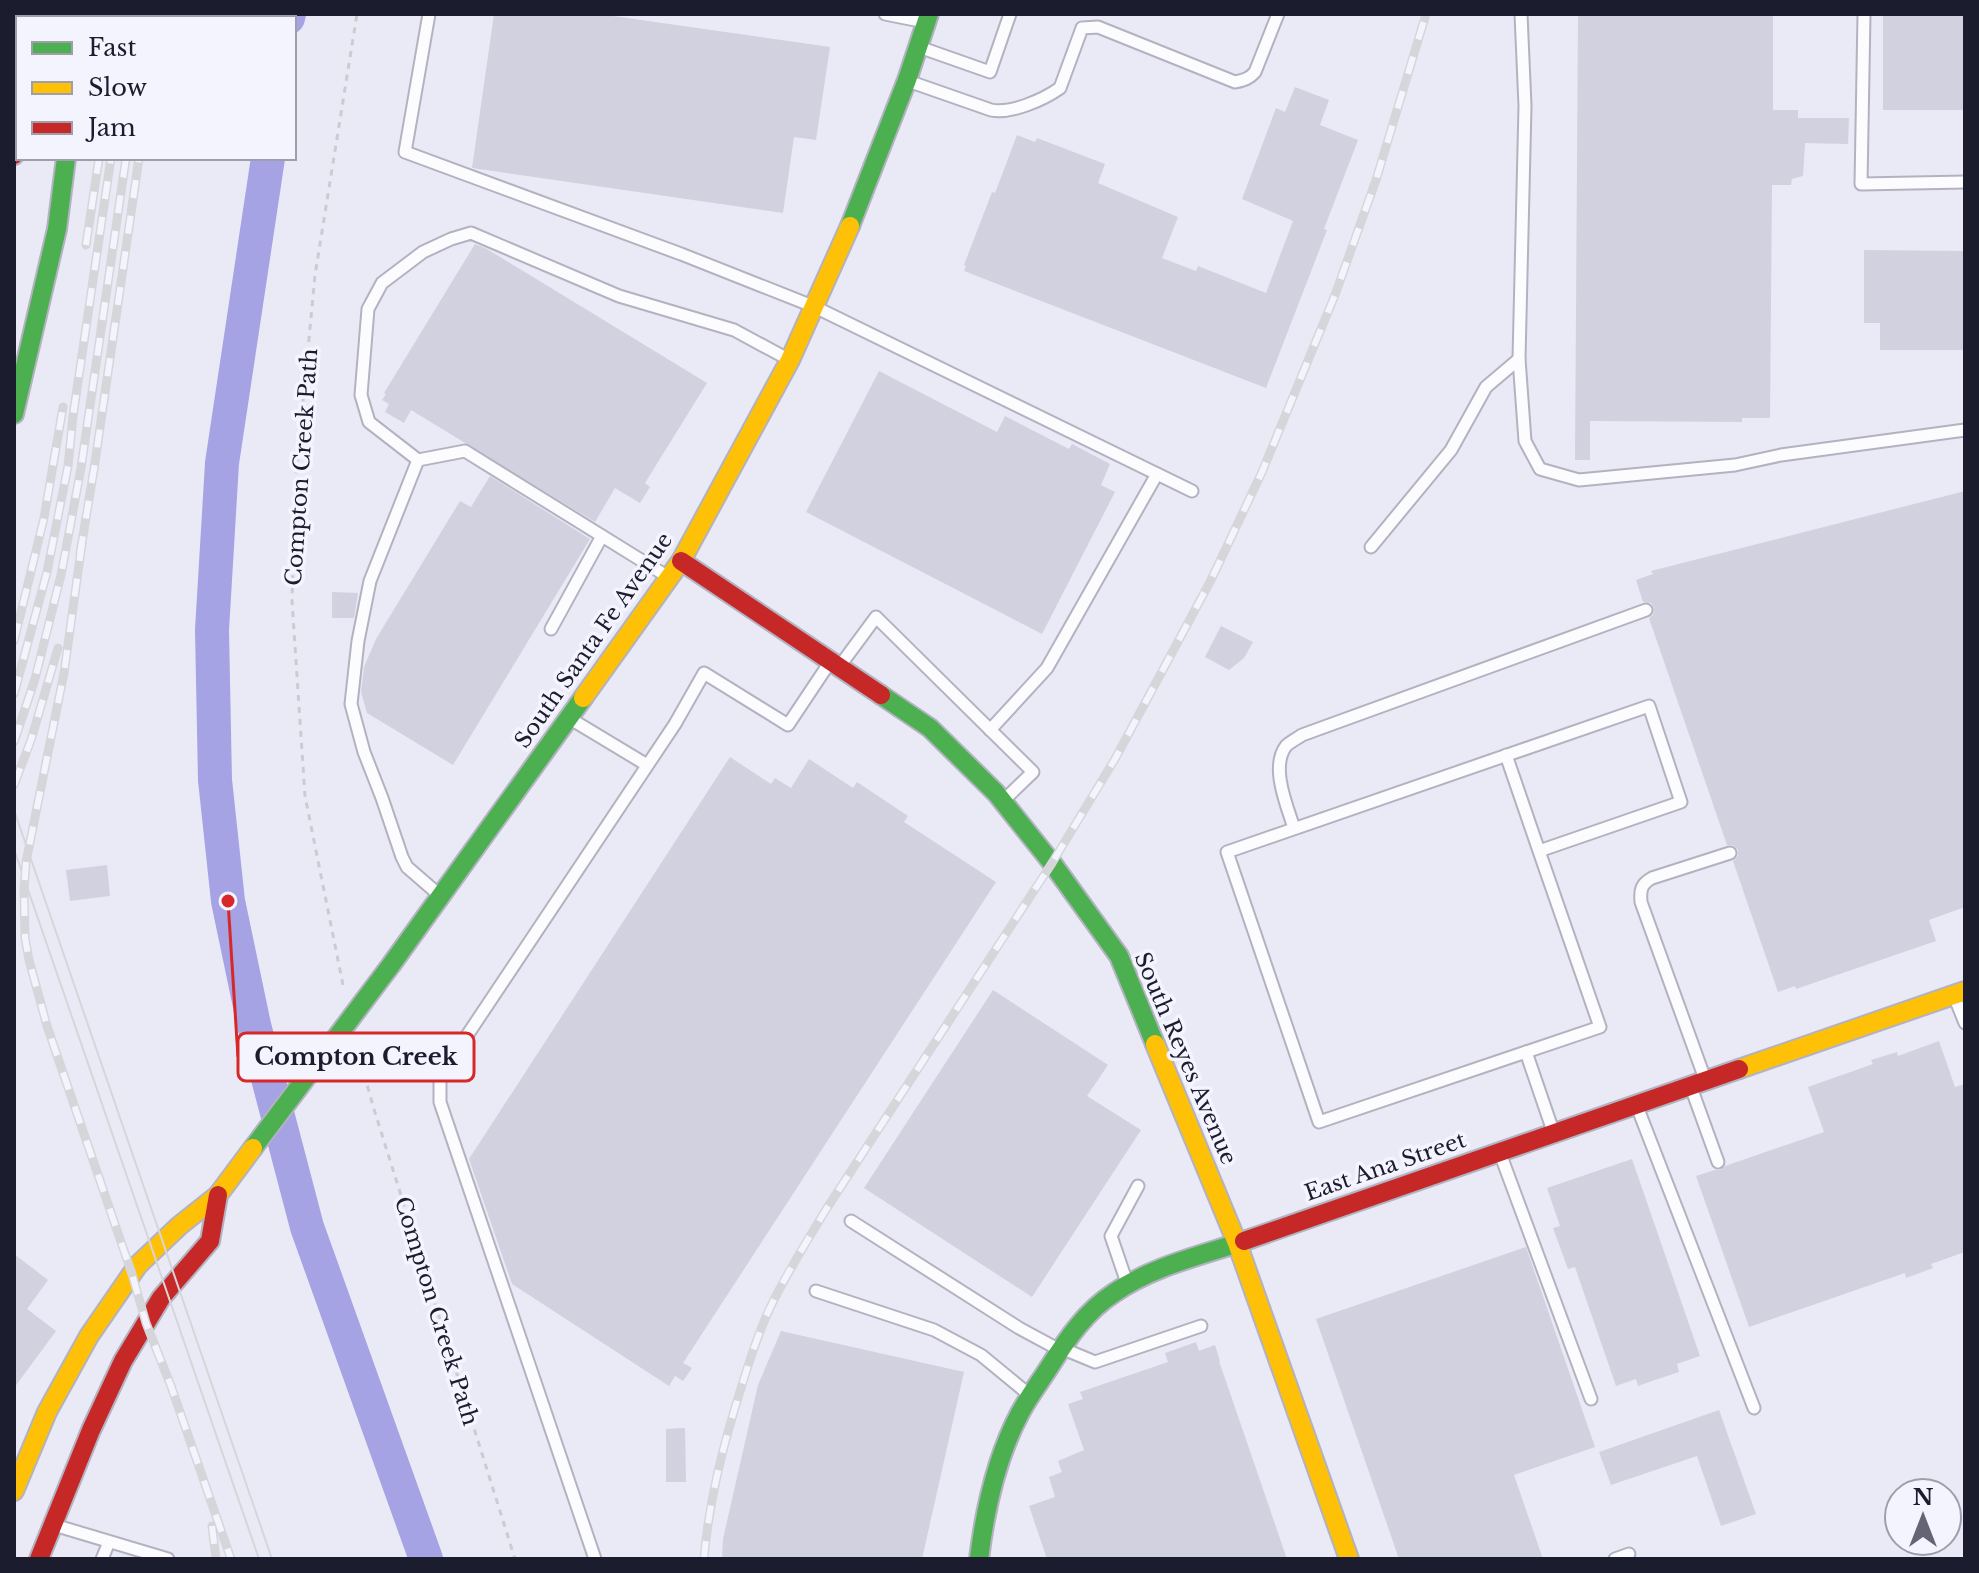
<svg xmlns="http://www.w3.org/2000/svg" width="1979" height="1573" font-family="'Libre Baskerville',serif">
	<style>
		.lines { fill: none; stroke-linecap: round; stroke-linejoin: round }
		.river { stroke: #a5a3e3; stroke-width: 34 }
		.building { fill: #d1d1e0 }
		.lane-casing { stroke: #b2b2c1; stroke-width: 15 }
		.fast-casing { stroke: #b2b2c1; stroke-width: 22 }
		.slow-casing { stroke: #b2b2c1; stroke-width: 22 }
		.jam-casing { stroke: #b2b2c1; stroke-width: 22 }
		.path { stroke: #cbcbd0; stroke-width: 3; stroke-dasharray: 6 6; stroke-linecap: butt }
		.lane { stroke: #fcfcfe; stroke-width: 11 }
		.fast { stroke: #4caf50; stroke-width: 18 }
		.slow { stroke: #ffc107; stroke-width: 18 }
		.jam { stroke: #c62828; stroke-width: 18 }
		.tram { stroke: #d6d6da; stroke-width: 2 }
		.rail-casing { stroke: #d6d6da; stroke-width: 9 }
		.rail { stroke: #f4f4ff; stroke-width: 6; stroke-dasharray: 18; stroke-linecap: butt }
		.labels { text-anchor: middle; stroke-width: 7; stroke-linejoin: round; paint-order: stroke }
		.street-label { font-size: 22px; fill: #1c1c2f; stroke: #f4f4ff }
		.leader { fill: none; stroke: #d62828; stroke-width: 3 }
		.callout-dot { fill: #d62828; stroke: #f4f4ff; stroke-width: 3 }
		.callout { fill: #f4f4ff; stroke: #d62828; stroke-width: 3 }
		.callout-label { font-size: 24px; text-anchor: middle; font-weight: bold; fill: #1c1c2f }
	</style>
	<rect width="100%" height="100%" fill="#eaeaf6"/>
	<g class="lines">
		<g class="river">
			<path d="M288,18L289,14"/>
			<path d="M268,158L222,463L212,630L215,780L228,901L254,1025L307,1227L426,1559"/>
		</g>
	</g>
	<g class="building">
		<path d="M494,14H599L830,47L816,140L794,137L783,213L472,168Z"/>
		<path d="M1578,14H1773V110H1798V118H1849L1848,144L1805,143L1803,176L1792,179L1791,185H1772L1770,418H1742V422L1590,421V460H1575Z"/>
		<rect x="1883" y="14" width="82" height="96"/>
		<path d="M1295,87L1329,100L1320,125L1358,140L1324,229L1327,230L1266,388L964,271L966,266L964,265L992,192L995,193L1017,135L1035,142L1037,138L1105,164L1098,183L1178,217L1162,258L1196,271L1198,266L1266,293L1293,221L1242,199L1276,108L1285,112Z"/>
		<path d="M475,244L487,249L707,383L645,483L650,487L640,503L615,488L595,522L411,410L404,423L385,412L389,404L382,400L386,394L384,393Z"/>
		<path d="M1864,250L1965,251V350H1880V323H1864Z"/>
		<path d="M879,371L997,432L1005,416L1069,449L1072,444L1110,464L1101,485L1115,492L1042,634L806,512Z"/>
		<path d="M490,476L590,539L453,765L367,713L361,692L364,667L376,639L460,501L471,507Z"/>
		<path d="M1965,491V907L1929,920L1936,941L1796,989L1795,986L1778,992L1733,861L1738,856V850L1733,845H1727L1649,618L1653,615L1654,608L1651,603L1643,602L1636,580L1653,574L1651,571Z"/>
		<path d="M332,592L358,593L354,618H332Z"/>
		<path d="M1221,626L1253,642L1244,658L1229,670L1205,657Z"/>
		<path d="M730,757L771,784L775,778L791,788L809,759L853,788L857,782L908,816L904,822L996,882L683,1363L692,1368L683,1381L675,1376L669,1386L512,1284L469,1159Z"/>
		<path d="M107,865L110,896L70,901L66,870Z"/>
		<path d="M993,990L1108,1065L1087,1096L1141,1130L1032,1297L864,1188Z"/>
		<path d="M1939,1041L1955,1087L1965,1084V1252L1931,1264L1933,1268L1906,1278L1905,1273L1749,1327L1696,1176L1715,1170H1720L1725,1166L1824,1132L1808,1087L1873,1064L1871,1060L1897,1052L1898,1056Z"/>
		<path d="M1632,1159L1700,1356L1677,1364L1679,1372L1649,1382L1638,1386L1636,1379L1616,1386L1575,1267L1568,1269L1553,1228L1560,1226L1547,1188Z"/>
		<path d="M1526,1247L1595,1447L1514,1475L1543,1559H1399L1316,1319Z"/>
		<path d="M14,1254L48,1280L27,1309L56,1331L14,1388Z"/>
		<path d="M781,1331L964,1372L922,1559H722L723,1539L758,1385Z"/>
		<path d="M1196,1342L1199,1351L1215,1345L1220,1361H1219L1287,1559H1047L1029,1506L1055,1497L1049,1477L1062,1472L1058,1461L1084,1450L1068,1404L1083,1399L1080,1392L1168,1362L1165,1353Z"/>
		<path d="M1719,1410L1756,1514L1721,1526L1697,1456L1611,1485L1599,1452Z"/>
		<path d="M685,1428L686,1482H666V1429Z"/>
	</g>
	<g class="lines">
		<defs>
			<g id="lane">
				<path d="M429,14L405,152L681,254L815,307L1192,491"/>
				<path d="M885,14L925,22"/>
				<path d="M1521,14L1525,106L1519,359L1525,441L1540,469L1579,480L1735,465L1781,455L1965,430"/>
				<path d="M1864,14L1861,184L1965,182"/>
				<path d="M919,47L990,72L1010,14"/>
				<path d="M908,81L991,110C1011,114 1043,100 1060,88L1082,28L1098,27L1235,82C1244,80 1249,79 1255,72L1278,14"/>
				<path d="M418,460L369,422L361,395L368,309L382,283L423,252L451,239L471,233L619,296L734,330L786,358"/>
				<path d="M1371,547L1451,450L1486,387L1519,359"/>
				<path d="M551,629L602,536"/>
				<path d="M842,663L876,617L1033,772L1003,801"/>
				<path d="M569,718L647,765"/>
				<path d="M990,730L1047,668L1157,474"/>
				<path d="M1506,755L1539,851L1681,802L1649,706L1227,852L1319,1122L1600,1027L1539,851"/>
				<path d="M1294,828C1287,806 1270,767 1286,746C1290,742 1298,738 1302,735L1646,610"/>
				<path d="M437,893L407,867L402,857L382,798L364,752L351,704L358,641L370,581L418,460L465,451L665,575"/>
				<path d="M1955,998L1965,1023"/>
				<path d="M1526,1052L1553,1131"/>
				<path d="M1705,1079L1641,902C1640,890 1641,884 1652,878L1730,853"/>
				<path d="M1692,1090L1718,1162"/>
				<path d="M1638,1109L1754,1408"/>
				<path d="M1501,1156L1591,1399"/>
				<path d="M851,1221L1019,1328L1056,1348"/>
				<path d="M1126,1280L1111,1236L1138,1186"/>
				<path d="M816,1291L934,1330L981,1355L1026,1392"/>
				<path d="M1066,1350L1095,1362L1201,1326"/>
				<path d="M54,1525L168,1559"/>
				<path d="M102,1559L109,1542"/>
				<path d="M595,1559L440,1102V1076L675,724L704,673L788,725L830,662"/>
				<path d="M1615,1559L1629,1554"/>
			</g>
			<g id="fast">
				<path d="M850,226L907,80L929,14"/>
				<path d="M14,414L57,229L66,158"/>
				<path d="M881,695L930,728L996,793L1052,863L1119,956L1155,1044"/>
				<path d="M253,1148L391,965L583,698"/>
				<path d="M979,1559C985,1509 996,1458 1020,1413C1029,1396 1040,1382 1050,1366C1067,1339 1086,1311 1114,1293C1153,1266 1200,1256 1244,1241"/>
			</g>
			<g id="slow">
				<path d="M583,698L681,561L790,360L850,226"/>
				<path d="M1155,1044L1237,1243L1349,1559"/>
				<path d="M1739,1069L1965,991"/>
				<path d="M14,1491L47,1412L89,1336L138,1265L179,1226L218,1195L253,1148"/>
			</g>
			<g id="jam">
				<path d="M42,18L43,14"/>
				<path d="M85,18L86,14"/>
				<path d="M14,155L18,135"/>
				<path d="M681,561L881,695"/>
				<path d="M1244,1241L1739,1069"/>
				<path d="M39,1559L91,1430L123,1361L161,1298L210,1241L218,1195"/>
			</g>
		</defs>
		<use href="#lane" class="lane-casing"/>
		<use href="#fast" class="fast-casing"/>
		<use href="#slow" class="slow-casing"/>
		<use href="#jam" class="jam-casing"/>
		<g class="path">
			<path d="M343,985L305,796L292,601L295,487L315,275L357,14"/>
			<path d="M358,1051L373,1106L515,1559"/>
		</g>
		<use href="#lane" class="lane"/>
		<use href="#fast" class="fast"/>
		<use href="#slow" class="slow"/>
		<use href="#jam" class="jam"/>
		<g class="tram">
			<path d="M14,810L272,1559"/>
			<path d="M14,849L259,1559"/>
		</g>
		<defs>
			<g id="rail">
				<path d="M119,18L120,14"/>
				<path d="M132,18V14"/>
				<path d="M146,18L147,14"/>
				<path d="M160,18V14"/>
				<path d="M86,245L99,158"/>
				<path d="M82,543L64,673L26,862L24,890L25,938L29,960L47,1026L132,1274L146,1323L171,1386L231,1559"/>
				<path d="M80,554L94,469L139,158"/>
				<path d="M14,641L44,518L63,407"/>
				<path d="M14,694L47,572L68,466L73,416L111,158"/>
				<path d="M14,742L35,679L61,575L71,522L81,468L126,158"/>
				<path d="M14,785L31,740L58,648"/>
				<path d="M212,1526L216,1559"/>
				<path d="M704,1559C709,1499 724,1442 742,1385C750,1359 758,1334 769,1310C786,1274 807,1241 827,1208L1052,863L1115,759L1211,580L1262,472L1335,295L1376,180L1426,14"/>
			</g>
		</defs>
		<use href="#rail" class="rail-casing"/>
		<use href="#rail" class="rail"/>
	</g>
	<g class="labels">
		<g class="street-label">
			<text transform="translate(301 467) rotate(-86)" y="8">Compton Creek Path</text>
			<text transform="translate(593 640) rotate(-55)" y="8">South Santa Fe Avenue</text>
			<text transform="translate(1186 1058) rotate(67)" y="8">South Reyes Avenue</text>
			<text transform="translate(1385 1166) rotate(-19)" y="8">East Ana Street</text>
			<text transform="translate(437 1311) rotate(73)" y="8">Compton Creek Path</text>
		</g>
	</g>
	<path class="leader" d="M228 901L238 1057"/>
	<circle class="callout-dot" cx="228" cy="901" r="8"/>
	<rect class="callout" x="238" y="1033" width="236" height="48" rx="8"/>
	<g class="callout-label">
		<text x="356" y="1065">Compton Creek</text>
	</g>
	<rect width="1979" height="1573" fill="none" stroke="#1c1c2f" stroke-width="32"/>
	<rect x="16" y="16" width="280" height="144" fill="#f4f4ff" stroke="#9e9eac" stroke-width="2"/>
	<rect x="32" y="42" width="40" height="12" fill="#4caf50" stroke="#9e9eac" stroke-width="2"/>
	<text x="88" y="56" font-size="24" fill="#1c1c2f">Fast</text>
	<rect x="32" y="82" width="40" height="12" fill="#ffc107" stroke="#9e9eac" stroke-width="2"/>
	<text x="88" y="96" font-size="24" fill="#1c1c2f">Slow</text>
	<rect x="32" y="122" width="40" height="12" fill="#c62828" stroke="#9e9eac" stroke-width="2"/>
	<text x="88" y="136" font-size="24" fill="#1c1c2f">Jam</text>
	<g transform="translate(1923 1517)"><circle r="38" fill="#f4f4ff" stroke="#9e9eac" stroke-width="2"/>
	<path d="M0-6L14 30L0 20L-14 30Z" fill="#646475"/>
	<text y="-12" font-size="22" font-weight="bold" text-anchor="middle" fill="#1c1c2f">N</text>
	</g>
</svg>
